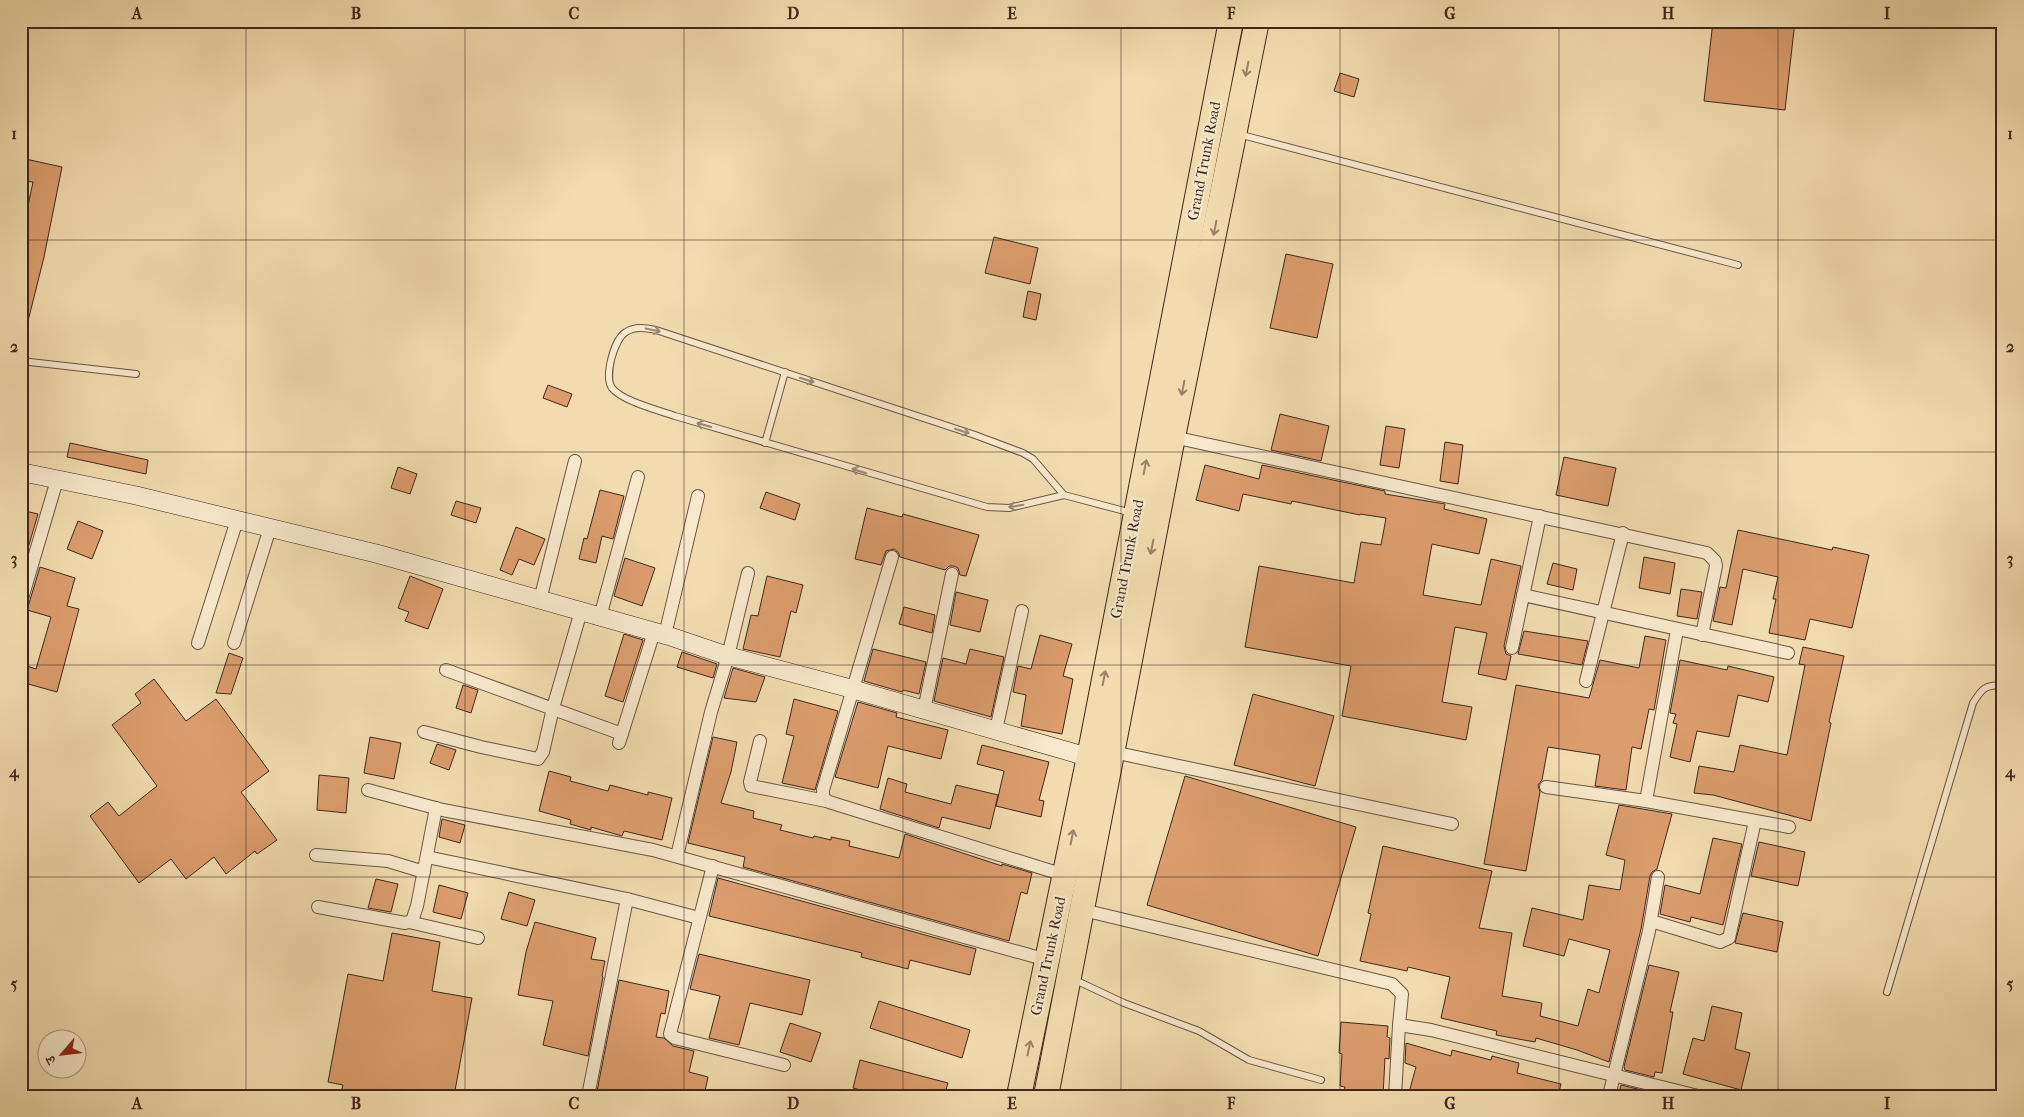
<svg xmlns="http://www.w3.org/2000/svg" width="2024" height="1117" font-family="'IM FELL French Canon','Noto Serif Devanagari',serif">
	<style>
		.building { fill: #dc9d6e; stroke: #3d2820 }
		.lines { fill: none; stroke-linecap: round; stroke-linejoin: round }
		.lane-casing { stroke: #6a5544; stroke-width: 8 }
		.street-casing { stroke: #6a5544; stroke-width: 14 }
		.secondary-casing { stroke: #3d2820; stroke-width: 19 }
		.highway-casing { stroke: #3d2820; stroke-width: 26 }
		.lane { stroke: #f7e8cb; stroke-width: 6 }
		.street { stroke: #f7e8cb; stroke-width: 12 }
		.secondary { stroke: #f7e8cb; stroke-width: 18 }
		.highway { stroke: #f2dcaf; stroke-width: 24 }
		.oneway { stroke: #988268 }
		.oneway2 { stroke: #9a8876 }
		.grid { fill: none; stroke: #3d2820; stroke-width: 1; stroke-opacity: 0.55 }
		.labels { text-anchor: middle; stroke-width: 4.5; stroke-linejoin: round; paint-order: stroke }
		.street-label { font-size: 15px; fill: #3d2820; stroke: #f7e8cb }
		.neatline { fill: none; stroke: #3d2820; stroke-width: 2 }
		.grid-label { font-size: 16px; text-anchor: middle; font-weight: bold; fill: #3d2820 }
	</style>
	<rect width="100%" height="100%" fill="#f2dcaf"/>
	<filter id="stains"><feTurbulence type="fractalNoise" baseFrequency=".004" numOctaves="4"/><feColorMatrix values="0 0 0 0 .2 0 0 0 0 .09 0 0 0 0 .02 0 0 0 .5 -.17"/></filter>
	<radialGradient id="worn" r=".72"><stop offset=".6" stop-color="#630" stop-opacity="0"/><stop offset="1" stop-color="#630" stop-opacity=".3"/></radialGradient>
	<g class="building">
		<path d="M1713,21H1795L1785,110L1704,101Z"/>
		<path d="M1340,73L1359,79L1354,97L1334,91Z"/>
		<path d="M21,158L62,167L44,257L26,329L21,328V239L33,182L21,181Z"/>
		<path d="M994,237L1038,248L1030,284L985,273Z"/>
		<path d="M1286,254L1333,264L1317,338L1270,328Z"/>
		<path d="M1028,291L1041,294L1036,320L1023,317Z"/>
		<path d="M548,385L572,394L567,407L543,398Z"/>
		<path d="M1280,414L1329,426L1321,461L1271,450Z"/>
		<path d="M1386,426L1405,429L1399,468L1380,465Z"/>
		<path d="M1445,442L1463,445L1458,484L1440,481Z"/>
		<path d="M70,443L148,460L146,474L67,457Z"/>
		<path d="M1564,457L1616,468L1608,506L1556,495Z"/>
		<path d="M1205,465L1259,479L1262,465L1385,491V494L1445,504L1444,509L1487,519L1479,554L1432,544L1423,595L1481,605L1491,559L1521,566L1504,646L1506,654L1511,656L1506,680L1478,674L1487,633L1455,627L1442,702L1472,707L1466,740L1342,716L1351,666L1245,647L1259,566L1354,583L1361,542L1381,545L1386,518L1360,514V515L1292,501L1291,504L1243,494L1239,511L1196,500Z"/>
		<path d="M398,467L417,474L410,494L391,488Z"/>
		<path d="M600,490L624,496L613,539L602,536L596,563L579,559L584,538L587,539Z"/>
		<path d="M766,492L800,504L795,520L760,508Z"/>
		<path d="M456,501L481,508L476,523L451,515Z"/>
		<path d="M867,508L902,517L903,514L979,535L966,576L960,575L958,568L954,566H949L945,570L900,557L898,552L894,549L886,551L881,565L855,559Z"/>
		<path d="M21,510L38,514L21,572Z"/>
		<path d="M78,521L103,531L92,559L67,549Z"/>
		<path d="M516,527L545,539L534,565L519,559L512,575L500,570Z"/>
		<path d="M1738,530L1832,550L1833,547L1869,555L1852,628L1810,619L1805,640L1769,633L1776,599H1773L1778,577L1743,569L1732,625L1713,621L1720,587L1726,588Z"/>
		<path d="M1644,557L1675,563L1670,594L1639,588Z"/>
		<path d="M625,558L655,568L642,606L614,596Z"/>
		<path d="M1553,563L1577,569L1573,590L1547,584Z"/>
		<path d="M40,567L75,578L67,606L79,609L57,692L21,682V664L36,669L51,617L27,610Z"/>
		<path d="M410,576L443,589L428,629L405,621L409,612L398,608Z"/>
		<path d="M767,576L803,585L796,613L791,611L780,657L743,649L751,615L758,616Z"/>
		<path d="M1681,589L1702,592L1697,619L1677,616Z"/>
		<path d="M956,592L988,600L980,632L950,625Z"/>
		<path d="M904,607L935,615L932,633L899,624Z"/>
		<path d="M1524,631L1588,641L1582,665L1518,654Z"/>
		<path d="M624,634L643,640L623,702L605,696Z"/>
		<path d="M1040,635L1072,644L1063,676L1073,679L1062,734L1021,726L1026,695L1013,692L1018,666L1031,669Z"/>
		<path d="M1645,636L1666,640L1654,710L1649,709L1641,749L1632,747L1626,790L1595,786L1600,755L1548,747L1542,780L1538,785L1540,792L1526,871L1484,864L1516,685L1589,698L1600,660L1639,668Z"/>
		<path d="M1803,647L1844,656L1829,722L1831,723L1811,821L1713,795L1694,793L1699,766L1734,772L1740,745L1787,755L1805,665L1799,664Z"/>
		<path d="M873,649L926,662L919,694L903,690L902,692L864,681Z"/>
		<path d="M970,649L1004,657L991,717L934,701L943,658L966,664Z"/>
		<path d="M682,652L717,664L713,678L677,667Z"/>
		<path d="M229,653L243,658L231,694L216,693Z"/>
		<path d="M1680,660L1727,670L1728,666L1774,677L1768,702L1738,695L1729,737L1697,731L1690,762L1670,757L1677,724L1673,723L1676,714L1670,713Z"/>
		<path d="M733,668L765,677L756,702L724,698Z"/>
		<path d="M154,679L186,721L216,699L269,771L241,792L277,840L257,854L255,851L226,874L214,857L186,879L171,859L139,883L90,816L108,802L119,816L157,786L112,725L141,703L135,694Z"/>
		<path d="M463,685L478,690L471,713L456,708Z"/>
		<path d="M1253,694L1334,716L1315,786L1234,765Z"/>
		<path d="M794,699L838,711L815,790L782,783L794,736L786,734Z"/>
		<path d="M858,702L897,713L896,717L948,730L941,759L888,746L878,788L835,777Z"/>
		<path d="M370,737L401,743L394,779L364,773Z"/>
		<path d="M713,737L737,742L731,772L721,803L754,811L753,818L782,825L780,830L813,838L814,836L831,840V837L850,841L849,846L899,858L905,834L1002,866V864L1032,873L1027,894L1021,892L1009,941L743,867L745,857L688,843Z"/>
		<path d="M437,744L456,750L449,770L430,763Z"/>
		<path d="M982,745L1049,762L1039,800L1044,801L1041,817L996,806L1004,771L977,764Z"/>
		<path d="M549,771L571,777L570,781L608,791L610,785L648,795V792L672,798L662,840L624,831L622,836L591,827V830L570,824L571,820L539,811Z"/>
		<path d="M319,775L349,778L346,813L317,810Z"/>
		<path d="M1185,776L1356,827L1318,956L1147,905Z"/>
		<path d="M888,778L907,784L905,792L951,804L956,785L998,795L990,829L942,817L939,828L880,809Z"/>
		<path d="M1619,805L1672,814L1657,869L1652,872L1650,876L1641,929L1609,1062L1577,1050L1536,1038L1535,1042L1496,1035L1497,1031L1441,1018L1450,977L1408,967L1407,971L1360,961L1371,914L1368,913L1383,846L1492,871L1479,928L1512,933L1502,996L1542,1003L1540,1016L1578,1026L1588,989L1599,993L1610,950L1569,939L1564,956L1523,946L1532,908L1583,920L1589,885L1620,890L1625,860L1606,855Z"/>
		<path d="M442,819L465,825L460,843L439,837Z"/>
		<path d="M1713,838L1742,844L1723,925L1691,917L1690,922L1660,914L1665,885L1700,894Z"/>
		<path d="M1759,842L1805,852L1798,886L1751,876Z"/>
		<path d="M718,878L976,949L970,975L910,960L908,969L861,957L862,953L709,916Z"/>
		<path d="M376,879L398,884L391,912L368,908Z"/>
		<path d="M439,885L468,893L461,919L433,912Z"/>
		<path d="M509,892L535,900L527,926L501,919Z"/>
		<path d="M1743,913L1783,922L1777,952L1735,943Z"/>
		<path d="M535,922L596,938L591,959L605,961L602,976L603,977L588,1056L543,1045L553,1001L518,995L526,952Z"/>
		<path d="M392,933L440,942L432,991L472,998L454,1096H340L343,1085L328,1082L348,974L383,981Z"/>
		<path d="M699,954L810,980L802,1015L750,1003L739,1045L709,1038L720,996L690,989Z"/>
		<path d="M1649,965L1679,972L1670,1012H1673L1662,1073L1655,1072L1654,1077L1625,1070L1624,1067Z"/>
		<path d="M619,980L669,991L665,1014L661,1013L656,1037L664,1038L673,1046L694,1051L689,1072L708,1077L704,1096H596Z"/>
		<path d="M879,1001L970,1030L962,1058L870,1028Z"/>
		<path d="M1712,1006L1742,1013L1735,1049L1750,1053L1741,1090L1683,1074L1693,1038L1704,1041Z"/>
		<path d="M1341,1022L1388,1026L1387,1037L1390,1038L1389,1059L1385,1058L1383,1096H1343L1345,1087L1340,1086L1342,1054L1339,1053Z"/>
		<path d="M790,1023L821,1033L811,1062L780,1052Z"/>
		<path d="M1406,1043L1451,1056L1452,1050L1491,1060L1492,1056L1519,1063L1517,1073L1561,1084L1558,1096H1536L1512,1090L1511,1096H1408L1416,1067L1405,1063Z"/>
		<path d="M860,1060L948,1083L944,1096H881L853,1088Z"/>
		<path d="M1621,1085L1650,1092L1649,1096H1618Z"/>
	</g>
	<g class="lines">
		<defs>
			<g id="lane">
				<path d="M1238,134L1738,265"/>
				<path d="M21,361L136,374"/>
				<path d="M765,443L785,372"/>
				<path d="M1064,495L1033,459L1023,453L975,435L656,330C646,328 635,326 626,332C614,339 604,376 612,388C622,401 658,410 675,416L987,507L1009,508L1064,495L1132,513"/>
				<path d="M1073,979L1124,1003L1199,1031L1249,1060L1321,1080"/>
				<path d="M1887,992L1973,703C1982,689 1984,685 2003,685"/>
			</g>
			<g id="street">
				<path d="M1173,437L1707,553L1715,561L1716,566L1702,635"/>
				<path d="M892,557L823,790V798L829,802L1064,875"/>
				<path d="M1523,595L1788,653"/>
				<path d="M540,600L575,461"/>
				<path d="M21,602L57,480"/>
				<path d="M600,617L638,477"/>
				<path d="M665,635L698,496"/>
				<path d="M198,643L237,520"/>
				<path d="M234,643L270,528"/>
				<path d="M1512,648L1540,516"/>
				<path d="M446,670L622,734"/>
				<path d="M1586,681L1623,533"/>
				<path d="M924,710L952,574"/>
				<path d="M996,730L1022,611"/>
				<path d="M424,732L481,747L538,759L543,752L553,708L581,611"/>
				<path d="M760,741L750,782L751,786L826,801"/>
				<path d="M619,743L654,632"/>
				<path d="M1113,752L1452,824"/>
				<path d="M1546,787L1646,801L1789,827"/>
				<path d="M368,790L443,810L653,850L1047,960"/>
				<path d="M1646,801L1677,630"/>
				<path d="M316,855L388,861L424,872"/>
				<path d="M677,856L711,712L728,656L748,573"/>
				<path d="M427,857L627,899L699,918"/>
				<path d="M713,866L670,1034L675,1038L784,1065"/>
				<path d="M318,907L405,923L412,921L417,906L436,808"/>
				<path d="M1083,910L1392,984L1402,994L1399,1025L1431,1030L1698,1096"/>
				<path d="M1651,921L1720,942L1729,938L1755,821"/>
				<path d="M409,922L478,938"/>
				<path d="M588,1096L627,899"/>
				<path d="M1395,1096L1399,1025"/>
				<path d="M1609,1096L1649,931L1658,877"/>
			</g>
			<path id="secondary" d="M21,472L134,495L378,554L669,636L728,656L845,687L1088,757"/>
			<g id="highway">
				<path d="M1019,1096L1091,747L1231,21"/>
				<path d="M1046,1096L1173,437L1257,21"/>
			</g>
		</defs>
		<use href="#lane" class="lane-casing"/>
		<use href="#street" class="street-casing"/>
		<use href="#secondary" class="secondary-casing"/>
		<use href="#highway" class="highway-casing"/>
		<use href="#lane" class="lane"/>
		<use href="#street" class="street"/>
		<use href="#secondary" class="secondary"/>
		<use href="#highway" class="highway"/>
	</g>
	<defs><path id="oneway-shaft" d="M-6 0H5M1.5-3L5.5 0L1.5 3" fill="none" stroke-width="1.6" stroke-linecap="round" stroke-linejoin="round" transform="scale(1.25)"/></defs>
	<g class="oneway">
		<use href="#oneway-shaft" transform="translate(1247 69) rotate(101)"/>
		<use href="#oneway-shaft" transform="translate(1215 228) rotate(101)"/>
		<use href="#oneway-shaft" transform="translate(1183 388) rotate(101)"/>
		<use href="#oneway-shaft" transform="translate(1145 467) rotate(-79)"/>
		<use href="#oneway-shaft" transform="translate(1152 547) rotate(101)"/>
		<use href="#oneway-shaft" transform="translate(1104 678) rotate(-79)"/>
		<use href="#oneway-shaft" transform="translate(1072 837) rotate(-79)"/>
		<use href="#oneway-shaft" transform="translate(1029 1048) rotate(-78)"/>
	</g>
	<g class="oneway2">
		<use href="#oneway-shaft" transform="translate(653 330) rotate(12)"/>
		<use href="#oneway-shaft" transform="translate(807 380) rotate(18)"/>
		<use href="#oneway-shaft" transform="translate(704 425) rotate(-164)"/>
		<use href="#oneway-shaft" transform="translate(962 431) rotate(18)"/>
		<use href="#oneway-shaft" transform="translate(859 471) rotate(-163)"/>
		<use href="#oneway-shaft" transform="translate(1016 506) rotate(170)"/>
	</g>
	<path class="grid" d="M246,21V1096M465,21V1096M684,21V1096M903,21V1096M1121,21V1096M1340,21V1096M1559,21V1096M1778,21V1096M21,240H2003M21,452H2003M21,665H2003M21,877H2003"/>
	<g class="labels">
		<g class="street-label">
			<text transform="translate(1204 161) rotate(-79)" y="5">Grand Trunk Road</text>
			<text transform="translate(1127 559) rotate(-79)" y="5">Grand Trunk Road</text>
			<text transform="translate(1048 956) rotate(-78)" y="5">Grand Trunk Road</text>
		</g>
	</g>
	<rect width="2024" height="1117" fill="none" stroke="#f2dcaf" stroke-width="55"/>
	<g transform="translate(62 1054) rotate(242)"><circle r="24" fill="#f7e8cb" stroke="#ad9b87"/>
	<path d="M0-4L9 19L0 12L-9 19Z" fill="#8f2418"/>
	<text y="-8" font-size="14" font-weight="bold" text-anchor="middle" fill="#3d2820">उ</text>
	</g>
	<rect x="28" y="28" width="1968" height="1062" class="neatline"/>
	<g class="grid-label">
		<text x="137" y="19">A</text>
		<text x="356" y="19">B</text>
		<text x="574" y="19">C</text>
		<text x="793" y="19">D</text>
		<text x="1012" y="19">E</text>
		<text x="1231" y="19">F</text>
		<text x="1450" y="19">G</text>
		<text x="1668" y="19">H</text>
		<text x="1887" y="19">I</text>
		<text x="14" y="139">1</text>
		<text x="2010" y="139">1</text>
		<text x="14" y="352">2</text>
		<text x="2010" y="352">2</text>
		<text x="14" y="564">3</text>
		<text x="2010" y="564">3</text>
		<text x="14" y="777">4</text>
		<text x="2010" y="777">4</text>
		<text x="14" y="989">5</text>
		<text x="2010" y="989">5</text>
		<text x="137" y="1109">A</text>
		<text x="356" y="1109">B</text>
		<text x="574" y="1109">C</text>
		<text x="793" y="1109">D</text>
		<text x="1012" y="1109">E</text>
		<text x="1231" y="1109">F</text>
		<text x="1450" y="1109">G</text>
		<text x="1668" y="1109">H</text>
		<text x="1887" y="1109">I</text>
	</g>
	<rect width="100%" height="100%" filter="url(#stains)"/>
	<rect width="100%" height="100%" fill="url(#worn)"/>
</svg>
